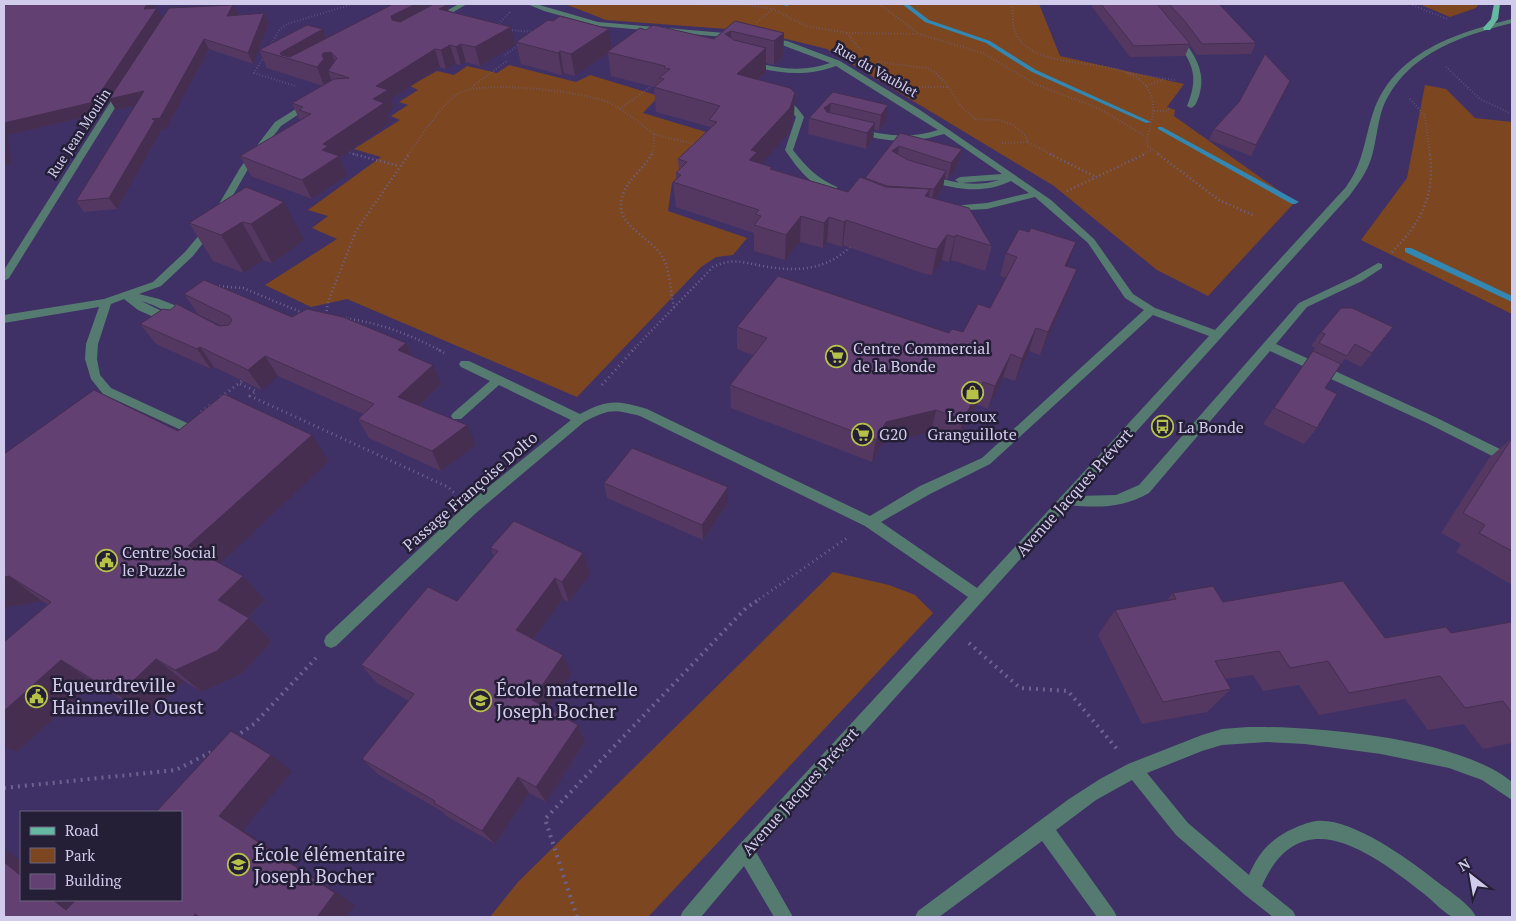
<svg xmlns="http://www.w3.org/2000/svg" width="1516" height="921" font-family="'PT Serif',serif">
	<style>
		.green { fill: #7c4720 }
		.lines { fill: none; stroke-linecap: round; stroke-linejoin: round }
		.stream { fill: #3288b2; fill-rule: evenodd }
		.path-far3 { stroke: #6d6290; stroke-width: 2; stroke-dasharray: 0.5 2.5; stroke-linecap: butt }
		.path-far2 { stroke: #6d6290; stroke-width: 2.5; stroke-dasharray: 1 3; stroke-linecap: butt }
		.path-far1 { stroke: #6d6290; stroke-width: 3; stroke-dasharray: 1 4; stroke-linecap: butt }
		.path { stroke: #6d6290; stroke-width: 4; stroke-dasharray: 2 5; stroke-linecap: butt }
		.minor { fill: #557b70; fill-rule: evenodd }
		.major { fill: #65b8a1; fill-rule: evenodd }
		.wall { fill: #543862; fill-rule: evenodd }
		.shaded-wall { fill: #452e50 }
		.building { fill: #624172; stroke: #452e50 }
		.labels { text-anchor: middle; stroke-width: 5; stroke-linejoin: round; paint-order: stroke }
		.far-street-label { font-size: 14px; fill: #d2ccec; stroke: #241f36 }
		.poi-label { font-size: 16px; fill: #d2ccec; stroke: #241f36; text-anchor: start }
		.street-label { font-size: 16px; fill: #d2ccec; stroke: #241f36 }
		.near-poi-label { font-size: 19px; fill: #d2ccec; stroke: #241f36; text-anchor: start }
	</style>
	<rect width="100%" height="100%" fill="#3f3165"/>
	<g class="green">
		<path d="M565,4H1039L1060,56L1184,84L1167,107L1175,110L1174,116L1295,202L1208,296L1157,270L1054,186L827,49L754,31L606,20Z"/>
		<path d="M1419,4H1479L1476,8L1450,17Z"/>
		<path d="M509,65L576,82L590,75L659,96L643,113L706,132L701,137L697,151L704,154L672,183L668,211L747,238L733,255L716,257L701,267L577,397L347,299L311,307L265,285L337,239L312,228L328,216L308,210L381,157L354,149L400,120L391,116L408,105L399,102L418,90L410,86L437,71L454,75L467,66L497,73Z"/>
		<path d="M1425,85L1446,89L1475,118L1512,122V314L1361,240L1407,178Z"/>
		<path d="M833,572L889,585L915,595L933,613L648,917H490L518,882Z"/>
	</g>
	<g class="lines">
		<g class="stream">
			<path d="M780,4H790L787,6Z"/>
			<path d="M902,4H908L929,20L990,41L1036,70L1151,122L1146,123L1032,72L986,43L925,22Z"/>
			<path d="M1158,127H1162L1299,202L1295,204H1292L1158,129Z"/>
			<path d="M1405,248H1411L1512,296V302L1405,252Z"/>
		</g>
		<g class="path-far3">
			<path d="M689,4L746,5L773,9L806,26L847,33L918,34"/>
			<path d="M879,4L919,34L983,53L1035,84L1100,109L1145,136"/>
			<path d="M1012,4C1014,14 1011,25 1016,34C1038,81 1149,45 1153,106C1154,118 1148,129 1147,140L1148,146L1160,155"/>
			<path d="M1410,4L1447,19"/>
			<path d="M757,22L773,9"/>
			<path d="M497,26L510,12"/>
			<path d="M509,30L535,32"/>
			<path d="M847,33L861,51"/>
			<path d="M270,46L280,29L287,24L353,4"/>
			<path d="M265,55L254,73L295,86"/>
			<path d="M505,55L519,45"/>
			<path d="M878,62L926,68L934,72L945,82L960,105L975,119L999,120L1013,125L1025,135L1028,142L1053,155"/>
			<path d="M1446,67L1480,99L1512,114"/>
			<path d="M1127,73L1175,80"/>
			<path d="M1146,86L1164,79"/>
			<path d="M472,87L507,61"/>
			<path d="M919,87H947"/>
			<path d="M1410,99L1425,116L1430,155"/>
			<path d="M620,109L653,85"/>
			<path d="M1154,111H1167L1170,108"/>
			<path d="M654,134L697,145"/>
			<path d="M1002,143L1028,142"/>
			<path d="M344,151L358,155"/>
			<path d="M408,155C420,138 442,103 459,93C485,80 583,91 610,103C626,111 640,124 654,134V145L651,155"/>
			<path d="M1142,155L1152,150"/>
		</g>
		<g class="path-far2">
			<path d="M353,154L399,166"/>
			<path d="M652,154C643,170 626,180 622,198C614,226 652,237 663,258C671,273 670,291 674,307"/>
			<path d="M1050,154L1096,177"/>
			<path d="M1158,154L1219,200L1255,216"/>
			<path d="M1067,191L1145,154"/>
			<path d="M1392,252C1421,223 1435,196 1430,154"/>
			<path d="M215,286L243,288L303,313"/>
			<path d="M326,315L328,302L356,231L409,154"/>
			<path d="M342,318C378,322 409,334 441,351"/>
			<path d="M632,351L713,267C731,258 743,262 762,266C795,272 827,271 852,245"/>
		</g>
		<g class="path-far1">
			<path d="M439,350L444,353"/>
			<path d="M240,384L256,391L250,396L448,487L454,493"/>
			<path d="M602,385L633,350"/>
			<path d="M221,397L246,378"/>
			<path d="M201,412L212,404"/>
			<path d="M755,602L847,538"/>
		</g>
		<g class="path">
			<path d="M969,643L1020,688L1068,691L1117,749"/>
			<path d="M235,737L254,724L316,658"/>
			<path d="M4,788L176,770L215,750"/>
			<path d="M577,917L545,819L746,608L757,601"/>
		</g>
		<g class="minor">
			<path d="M459,4H467L438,21L431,19Z"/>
			<path d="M527,4H536L598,22L736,34L740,36L736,38L598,26L544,11Z"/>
			<path d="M1512,19V23C1460,36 1403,55 1382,110C1377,126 1376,143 1371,159C1367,172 1358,184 1350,195L1078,496L1116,495L1139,485L1299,303L1354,277L1378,263L1382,264V268L1362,281L1307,307L1276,344L1435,417L1512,455V466L1427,423L1270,351L1149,493C1123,508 1098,508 1069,505L756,852L793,917H774L744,866L701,917H680L683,911L739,845L968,597L865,526L640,416C612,409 610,409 584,422L476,513L336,646L331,648L326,646L324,641L326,636L466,505L571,420L499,385L461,419H453L451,416L453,413L490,381L461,367L459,364L461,361H469L580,414C608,399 617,400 647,409L870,516L920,486L982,458L1144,310L1125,298L1088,243L1035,197L987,209L948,211V207L951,206L987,203L1029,193L1011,181C982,195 954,189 925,180L923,178L928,175C952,182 974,188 999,180L960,183L955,180L960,177L1002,174L944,134C910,144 888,142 854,133L853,131L857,128C886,136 909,139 938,130L836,66C805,77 779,74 747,65V61H750C778,68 802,73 830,63L782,45L766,42V38L787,41L840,61L920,110L1051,200L1094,239L1133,294L1155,308L1215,330L1346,187C1364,162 1364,140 1373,113C1394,52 1456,33 1512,19ZM1153,315L1209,336L977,588L881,522L930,494L990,464Z"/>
			<path d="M1174,35H1180C1194,54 1207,72 1199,96C1197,101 1196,106 1191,108L1187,106C1200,75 1192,62 1173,37Z"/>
			<path d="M118,90L125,92L9,278L4,281V270Z"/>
			<path d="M779,99C791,99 798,108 804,117L793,150C806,167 818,179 837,187V191C816,194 795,165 785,150L796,117L788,108L779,103Z"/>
			<path d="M307,102L314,104L281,126L248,169L214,229L193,256L161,286L139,294L159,299L192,312L193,315L192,318C181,320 154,304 141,301L176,318L177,321L172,325L138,310L124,299L111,304L98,344L97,359L100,375L111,388L187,423L189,426L187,429H179L103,394L91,379L85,359L86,344L99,307L4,323V315L104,299L153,282L185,252L205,228L240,168L275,122Z"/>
			<path d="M1248,727C1317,726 1459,738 1512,782V800L1482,780L1449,768L1381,754L1305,744L1267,742L1222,745L1202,751L1147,773L1188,823L1249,875C1258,854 1268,842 1288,831C1297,827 1307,822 1317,821C1351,818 1405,857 1431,877C1443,887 1471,904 1476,917C1470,917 1459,919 1453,917C1445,914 1431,899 1423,893C1372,853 1300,798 1262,886L1293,911L1296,917H1273L1245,895L1176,835L1132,780L1096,800L1056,830L1114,911L1117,917H1097L1042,841L939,917H915L918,911L1069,799L1100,779L1128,764L1202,735L1222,729Z"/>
		</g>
		<path class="major" d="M1494,4H1500L1498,19L1490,30H1484L1483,28L1491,19Z"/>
	</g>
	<g class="wall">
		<path d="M4,4H159L156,8H157L162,18L264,13L269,23L253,64L209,49L166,129H160L161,131L117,209L84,212L76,201L135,105L116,110L110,100L101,113L8,135L11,164L4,166Z"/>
		<path d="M1090,4H1219L1256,43L1251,54L1197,55L1190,45L1185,56L1130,57Z"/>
		<path d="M428,7L449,11L511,27L515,45L480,66L466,62L461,65L456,64L446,69L440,67L391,99L394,108L388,113L391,122L340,158L347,175L312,199L251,176L240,156L300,121L292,103L323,86L267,68L259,50L323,29L327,38ZM331,78L332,81L326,84Z"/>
		<path d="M735,21L784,33L783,56L774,65L766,63V72L758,80L794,117L789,133L761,164L772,167V169L848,192L865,179L900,133L962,149L958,165L948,179L944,178L943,187L935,199L992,246L985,271L951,260L949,262L942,260L932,275L925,274L843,245L842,247L827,242L823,248L800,242L785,260L754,251V233L676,207L673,182L676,179V173L679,170L678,159L710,129V127L656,112L654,87L611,76L608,53L575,76L564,73L562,75L521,64L516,42L609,29L612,49L646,30L714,39Z"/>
		<path d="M1290,81L1251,156L1209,140L1214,129Z"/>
		<path d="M833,92L888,105L886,121L879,131L874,129L873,139L866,149L808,134L809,118Z"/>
		<path d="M246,187L304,240L272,263L263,260L244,273L213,261L189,223Z"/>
		<path d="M1006,253L1067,266L1077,269L1068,292L1040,355L1029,351L1015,381L1003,377L988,409L977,404L957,442L931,432L882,444L872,462L731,408L730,385L753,355L737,349V327L949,333L963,332L990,308L1006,278L1000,276Z"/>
		<path d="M184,294L406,343L412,356L441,384L420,405L476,445L441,471L369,438L358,419L363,414L278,376L262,390L214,367L211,369L156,344L140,324L220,325L198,314Z"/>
		<path d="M1393,327L1361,367L1345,359L1341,364L1325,388L1317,428L1304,444L1263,424L1315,348L1311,346L1321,332Z"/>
		<path d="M178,431L329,461L220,563L243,576L265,600L248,617L272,641L242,673L202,692L184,681L148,716L93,682L17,752L4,746V642L48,604L42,601L4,608V454Z"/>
		<path d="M1512,438V585L1456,552L1461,544L1441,533L1489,458Z"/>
		<path d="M604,483L728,487V503L703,540L607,498Z"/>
		<path d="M490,548L590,574L569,602L563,599L533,639L563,655L571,674L547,709L578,725L585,742L546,802L529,793L495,844L448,817L443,812L379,775L362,759L409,701L377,683L361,665L457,601L494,556Z"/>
		<path d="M1173,593L1223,602L1385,638L1451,633L1512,623V743L1483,749L1464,724L1428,730L1405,699L1319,715L1299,685L1263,691L1253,675L1225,679L1231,689L1207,712L1142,724L1098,635L1115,610L1166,601Z"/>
	</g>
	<g class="shaded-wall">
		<path d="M147,4H159L151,17L157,8L163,19L144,91L150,102L116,110L110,100L101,113L8,135L11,164L4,166V123L144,9Z"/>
		<path d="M416,4H427L431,17L397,38L392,20L391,16Z"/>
		<path d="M233,5L238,14L232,26L227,16Z"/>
		<path d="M447,5L452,23L439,9Z"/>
		<path d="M264,13L269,23L253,64L248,53Z"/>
		<path d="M511,27L515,45L480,66L475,47Z"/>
		<path d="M323,29L330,47L303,63L282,57L280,53Z"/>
		<path d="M609,29L612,50L607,52L608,53L575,76L571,54Z"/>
		<path d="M731,31V54L725,34Z"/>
		<path d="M784,33L783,56L774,65V41Z"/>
		<path d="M204,39L209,49L166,129H160L161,131L117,209L109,198L152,119Z"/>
		<path d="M461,44L466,62L461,65L456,47Z"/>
		<path d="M450,45L456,64L446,69L441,50Z"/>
		<path d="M766,48V72L737,98V74Z"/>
		<path d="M435,49L440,67L391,99L394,108L388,113L391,122L340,158L347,175L312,199L302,180L322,150L323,144L373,99L376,86Z"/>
		<path d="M560,51L564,73L562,75L558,53Z"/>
		<path d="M331,52L338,70L328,71L331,78L324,86L317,67L323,53Z"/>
		<path d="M795,93L794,117L789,133L757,169L749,160L751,150Z"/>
		<path d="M831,103L829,119L824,108Z"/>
		<path d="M888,105L886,121L879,131L881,115Z"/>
		<path d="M875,123L873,139L866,149L867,133Z"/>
		<path d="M899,146L897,162L892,151Z"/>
		<path d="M962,149L958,165L948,179L951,163Z"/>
		<path d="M946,171L943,187L931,205L934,189Z"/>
		<path d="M930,189L925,214V196Z"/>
		<path d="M284,202L304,240L272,263L251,224Z"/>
		<path d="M801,216L800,242L785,260L786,235Z"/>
		<path d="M829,217L827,242L823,248L824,223Z"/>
		<path d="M846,220L843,245L842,247L844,222Z"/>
		<path d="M242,222L263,260L244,273L221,235Z"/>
		<path d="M947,235L942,260L932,275L937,249Z"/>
		<path d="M956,235L951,260L949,262L955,237Z"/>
		<path d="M1076,242L1068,264L1057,288L1065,266Z"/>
		<path d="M1077,269L1068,292L1040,355L1048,332Z"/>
		<path d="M1036,328L1029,351L1015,381L1022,359Z"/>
		<path d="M406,343L415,363L398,350Z"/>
		<path d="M200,347L214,367L211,369L197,349Z"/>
		<path d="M1011,354L1003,377L988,409L995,386Z"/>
		<path d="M265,356L278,376L262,390L248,370Z"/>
		<path d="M433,365L441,384L408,416L398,397Z"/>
		<path d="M983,382L977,404L957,442L963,420Z"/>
		<path d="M936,410L931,432L882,444L872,462L876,440L886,422Z"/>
		<path d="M467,425L476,445L441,471L432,451Z"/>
		<path d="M312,435L329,461L212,571L188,546Z"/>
		<path d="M728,487V503L703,540L702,525Z"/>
		<path d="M583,553L590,574L569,602L562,582Z"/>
		<path d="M9,576L42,601L4,608V577Z"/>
		<path d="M243,576L265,600L242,623L218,600Z"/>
		<path d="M555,578L563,599L525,650L516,630Z"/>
		<path d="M249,618L272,641L242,673L202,692L175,670Z"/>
		<path d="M563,655L571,674L541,718L532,700Z"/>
		<path d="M156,659L184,681L148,716L118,695Z"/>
		<path d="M61,660L93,682L17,752L4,746V711Z"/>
		<path d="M578,725L585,742L546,802L536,787Z"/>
		<path d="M271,755L292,771L243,830L355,905L346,917H317L219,816Z"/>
		<path d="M518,777L529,793L495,844L482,831Z"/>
		<path d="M4,848L21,861V876L4,862Z"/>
		<path d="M53,900H72L95,917L66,910Z"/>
	</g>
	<g class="building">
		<path d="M16,4H147L144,9L157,8L94,102L4,123V5Z"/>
		<path d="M393,4H416L391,16L392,20L400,22L434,4H443L447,5L439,9L511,27L475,47L461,44L456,47L450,45L441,50L435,49L376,86L388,90L373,99L384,103L323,144L328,146L322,150L339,156L302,180L240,156L311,114L299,110L303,107L292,103L334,79L349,78L328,71L337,58L331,52L323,53L322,56L324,59L317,67L259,50L307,25L323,29L280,53L281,55L290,57Z"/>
		<path d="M1101,4H1157L1190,44L1134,46Z"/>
		<path d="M1169,4H1219L1256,43L1202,44L1183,19Z"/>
		<path d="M233,5L227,16L264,13L248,53L204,39L160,118L152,119L155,120L109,198L76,201L144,91L109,99L169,8Z"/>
		<path d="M560,16L609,29L571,54L560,51L558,53L516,42L548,20L553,21Z"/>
		<path d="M735,21L784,33L774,41L731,31L725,34L734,40L766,48L737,74L790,88L795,93L790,108L751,150L757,152L749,160L772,167L770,169L848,192L860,177L886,187L930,189L925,196L969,208L992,246L956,235L955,237L947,235L937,249L930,248L846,220L844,222L829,217L824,223L801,216L786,235L754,225L761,216L755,214L759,210L673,182L681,175L676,173L687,162L678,159L717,122L709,120L720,106L654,87L664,79L659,78L670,69L664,68L665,66L607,52L640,28L646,30L653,25L714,39Z"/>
		<path d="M1265,54L1290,81L1256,145L1214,129L1239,102Z"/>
		<path d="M833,92L888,105L881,115L831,103L824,108L827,112L875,123L867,133L809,118Z"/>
		<path d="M900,133L962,149L951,163L899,146L892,151L908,160L946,171L934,189L887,186L865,178Z"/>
		<path d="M246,187L284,202L251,224L242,222L221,235L189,223Z"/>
		<path d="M1031,228L1076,242L1065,266L1077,269L1048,332L1036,328L1022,359L1011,354L995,386L983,382L963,420L936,410L886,422L876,440L730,385L767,338L737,327L778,276L949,333L952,329L963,332L978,304L990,308L1017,257L1006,253L1019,229L1029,232Z"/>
		<path d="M204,280L292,317L307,309L343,317L406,343L398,350L433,365L398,397L467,425L432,451L358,419L374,404L265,356L248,370L200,347L197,349L140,324L163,309L170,310L175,306V303L219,326L229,325L232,320L229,316L184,294Z"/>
		<path d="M1341,308H1352L1393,327L1372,353L1355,344L1347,356L1319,343L1325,334L1321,332Z"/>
		<path d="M1313,351L1341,364L1325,388L1337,394L1317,428L1274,408Z"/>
		<path d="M94,390L178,431L224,394L312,435L188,546L243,576L218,600L249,618L217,651L175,670L156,659L118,695L61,660L4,711V642L51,602L9,576L4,577V454Z"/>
		<path d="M1512,438V551L1479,533L1485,525L1463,513Z"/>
		<path d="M632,448L728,487L702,525L604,483Z"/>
		<path d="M514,521L583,553L562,582L555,578L516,630L563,655L532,700L578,725L536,787L518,777L482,831L434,803L435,801L362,759L414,694L361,665L428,587L457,601L498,551L490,548Z"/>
		<path d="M1343,581L1385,638L1446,627L1451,633L1511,622L1512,623V713L1503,701L1465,708L1440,676L1349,693L1328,661L1290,668L1279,651L1215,661L1231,689L1163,702L1115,610L1176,599L1173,593L1213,586L1223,602Z"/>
		<path d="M231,731L271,755L219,816L335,893L317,917H200L195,914L193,917H4V862L21,876V900H53L66,910L76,900H181V812H156Z"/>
	</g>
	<defs>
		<symbol id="supermarket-ring" viewBox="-11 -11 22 22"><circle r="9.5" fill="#241f36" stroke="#b6c148" stroke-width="1.5"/><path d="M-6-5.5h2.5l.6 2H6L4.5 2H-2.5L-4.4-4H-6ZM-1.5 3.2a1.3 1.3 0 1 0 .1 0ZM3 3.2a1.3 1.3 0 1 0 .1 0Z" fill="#b6c148"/></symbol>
		<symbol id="shop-ring" viewBox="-11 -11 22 22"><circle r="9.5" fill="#241f36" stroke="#b6c148" stroke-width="1.5"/><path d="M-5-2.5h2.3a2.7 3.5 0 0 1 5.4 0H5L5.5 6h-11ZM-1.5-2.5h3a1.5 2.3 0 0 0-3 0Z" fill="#b6c148"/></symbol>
		<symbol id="bus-ring" viewBox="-11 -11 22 22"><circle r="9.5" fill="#241f36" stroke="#b6c148" stroke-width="1.5"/><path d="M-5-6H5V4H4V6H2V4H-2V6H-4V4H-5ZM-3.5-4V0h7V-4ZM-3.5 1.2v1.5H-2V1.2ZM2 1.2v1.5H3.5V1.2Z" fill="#b6c148"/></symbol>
		<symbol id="civic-ring" viewBox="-11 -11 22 22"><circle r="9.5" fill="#241f36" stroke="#b6c148" stroke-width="1.5"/><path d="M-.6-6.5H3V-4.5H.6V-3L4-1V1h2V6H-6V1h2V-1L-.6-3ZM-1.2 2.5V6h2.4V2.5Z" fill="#b6c148"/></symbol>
		<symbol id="school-ring" viewBox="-11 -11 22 22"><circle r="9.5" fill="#241f36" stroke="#b6c148" stroke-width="1.5"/><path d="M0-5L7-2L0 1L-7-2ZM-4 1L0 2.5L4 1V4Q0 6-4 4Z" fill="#b6c148"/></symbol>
	</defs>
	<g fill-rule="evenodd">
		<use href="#supermarket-ring" x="824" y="344" width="25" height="25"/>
		<use href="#shop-ring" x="960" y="380" width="25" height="25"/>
		<use href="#bus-ring" x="1150" y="414" width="25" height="25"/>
		<use href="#supermarket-ring" x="850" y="422" width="25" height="25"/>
		<use href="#civic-ring" x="94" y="548" width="25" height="25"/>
		<use href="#civic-ring" x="24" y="684" width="25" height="25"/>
		<use href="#school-ring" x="468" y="688" width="25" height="25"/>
		<use href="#school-ring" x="226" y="852" width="25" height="25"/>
	</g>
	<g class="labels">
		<g class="far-street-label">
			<text transform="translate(876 70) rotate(30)" y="5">Rue du Vaublet</text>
			<text transform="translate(79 133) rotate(-57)" y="5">Rue Jean Moulin</text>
		</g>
		<g class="poi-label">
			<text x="853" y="354">Centre Commercial<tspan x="853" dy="18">de la Bonde</tspan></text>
			<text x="972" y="422" text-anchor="middle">Leroux<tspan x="972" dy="18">Granguillote</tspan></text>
			<text x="1178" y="433">La Bonde</text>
			<text x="879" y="440">G20</text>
			<text x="122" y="558">Centre Social<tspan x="122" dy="18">le Puzzle</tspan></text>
		</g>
		<g class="street-label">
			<text transform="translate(470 491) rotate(-41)" y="6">Passage Françoise Dolto</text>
			<text transform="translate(1074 492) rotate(-48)" y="6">Avenue Jacques Prévert</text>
			<text transform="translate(800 791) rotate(-48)" y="6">Avenue Jacques Prévert</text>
		</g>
		<g class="near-poi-label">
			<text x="52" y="692">Equeurdreville<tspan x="52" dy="22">Hainneville Ouest</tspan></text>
			<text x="496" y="696">École maternelle<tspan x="496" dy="22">Joseph Bocher</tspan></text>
			<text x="254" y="861">École élémentaire<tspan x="254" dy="22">Joseph Bocher</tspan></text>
		</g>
	</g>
	<rect width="1516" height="921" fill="none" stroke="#d2ccec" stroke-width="10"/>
	<rect x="20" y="811" width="162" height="90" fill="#241f36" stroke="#6a647f"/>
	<rect x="30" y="827" width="25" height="8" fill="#65b8a1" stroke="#6a647f"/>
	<text x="65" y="836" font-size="15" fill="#d2ccec">Road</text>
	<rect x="30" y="848" width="25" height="15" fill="#7c4720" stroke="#6a647f"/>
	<text x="65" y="861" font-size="15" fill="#d2ccec">Park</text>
	<rect x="30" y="874" width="25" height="15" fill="#624172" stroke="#6a647f"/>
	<text x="65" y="886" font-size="15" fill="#d2ccec">Building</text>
	<g transform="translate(1471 876) rotate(329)" stroke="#241f36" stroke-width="4" paint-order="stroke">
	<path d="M0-4L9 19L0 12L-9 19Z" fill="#d2ccec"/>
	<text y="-8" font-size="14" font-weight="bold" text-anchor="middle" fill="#d2ccec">N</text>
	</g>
</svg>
